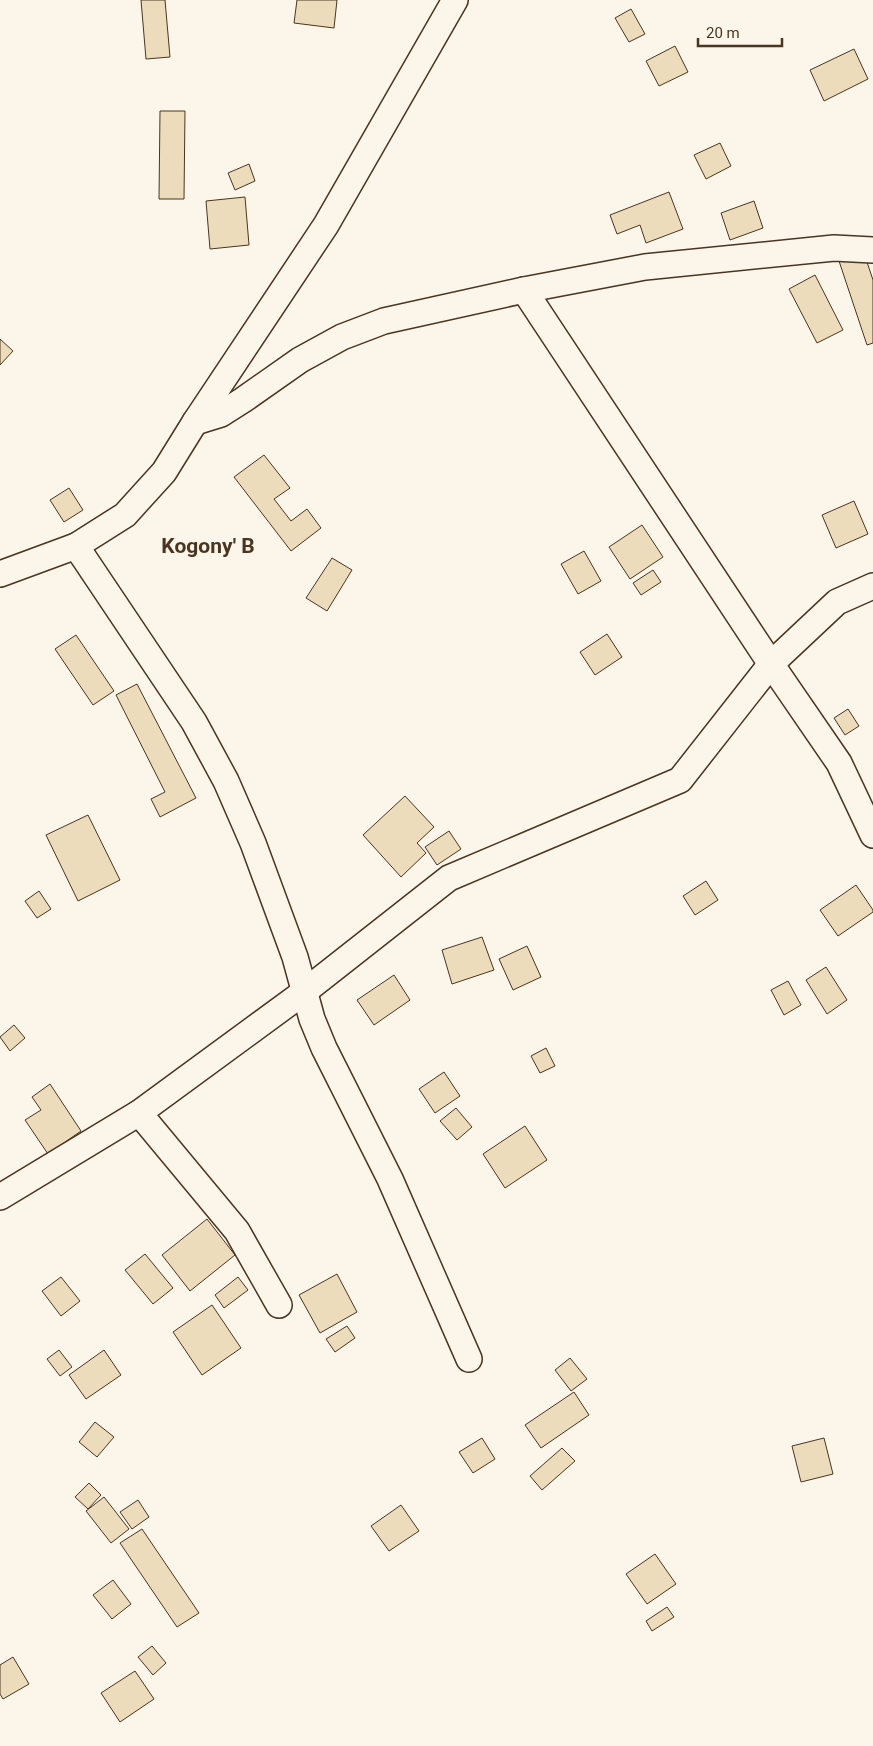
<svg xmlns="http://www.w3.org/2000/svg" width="873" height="1746" font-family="Roboto,sans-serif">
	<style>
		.building { fill: #ecdcbc; stroke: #4a3520 }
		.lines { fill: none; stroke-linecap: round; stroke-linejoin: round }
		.street-casing { stroke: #4a3520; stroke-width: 28 }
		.street { stroke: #fbf6e9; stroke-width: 25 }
		.labels { text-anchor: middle; stroke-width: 4; stroke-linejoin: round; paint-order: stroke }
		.district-label { font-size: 21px; font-weight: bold; fill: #4a3520; stroke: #fbf6e9 }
	</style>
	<rect width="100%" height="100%" fill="#fbf6e9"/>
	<g class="building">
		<path d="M141,0H165L170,57L146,59Z"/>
		<path d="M297,0H337L334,28L294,23Z"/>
		<path d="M631,9L645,34L629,42L615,18Z"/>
		<path d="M675,46L688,72L659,86L646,61Z"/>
		<path d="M854,49L868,79L824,101L810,70Z"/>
		<path d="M160,111H185L184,199H159Z"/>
		<path d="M720,143L731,166L706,179L694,155Z"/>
		<path d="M249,164L255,181L235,190L228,173Z"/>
		<path d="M669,192L683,229L646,243L640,225L617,234L610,215Z"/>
		<path d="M245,197L249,245L210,249L206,201Z"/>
		<path d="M754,201L763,228L730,240L721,213Z"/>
		<path d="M864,253L873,280V343L867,345L839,261Z"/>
		<path d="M815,275L843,330L817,343L789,289Z"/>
		<path d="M0,339L13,351L0,365Z"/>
		<path d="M264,455L290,488L274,499L291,521L307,509L321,528L291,551L234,477Z"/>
		<path d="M69,488L83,510L64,522L50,500Z"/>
		<path d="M854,501L868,534L836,548L822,515Z"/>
		<path d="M642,525L663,557L630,579L609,547Z"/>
		<path d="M584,551L601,581L578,594L561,564Z"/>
		<path d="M332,558L352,570L327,611L306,598Z"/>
		<path d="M653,570L661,582L641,595L633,583Z"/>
		<path d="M607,634L622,657L595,675L580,652Z"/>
		<path d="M76,635L114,691L93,705L55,649Z"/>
		<path d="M137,684L196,798L160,817L151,799L165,792L116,695Z"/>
		<path d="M848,709L859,726L845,735L834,718Z"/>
		<path d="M405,796L434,827L417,843L426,853L401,877L363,835Z"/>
		<path d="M88,815L120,880L78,901L46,835Z"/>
		<path d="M449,831L461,849L437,865L425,847Z"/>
		<path d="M706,881L718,900L695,915L683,896Z"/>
		<path d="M856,885L873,910V912L838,936L820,910Z"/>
		<path d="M39,891L51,909L37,918L25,901Z"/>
		<path d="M482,937L494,970L452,984L442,950Z"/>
		<path d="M527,946L541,977L513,990L499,959Z"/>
		<path d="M826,967L847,1000L827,1014L806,980Z"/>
		<path d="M394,975L410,1000L374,1025L357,1000Z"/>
		<path d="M788,981L801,1005L784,1015L771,990Z"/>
		<path d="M14,1025L25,1038L10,1051L0,1037Z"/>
		<path d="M546,1048L555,1066L540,1073L531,1056Z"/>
		<path d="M444,1072L460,1096L435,1113L419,1089Z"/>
		<path d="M50,1084L81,1131L48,1154L25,1120L41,1110L32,1097Z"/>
		<path d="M456,1108L472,1127L457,1140L440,1121Z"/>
		<path d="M525,1126L547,1160L505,1188L483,1154Z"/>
		<path d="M207,1219L235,1255L190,1291L162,1255Z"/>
		<path d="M145,1254L173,1288L153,1304L125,1270Z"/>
		<path d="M337,1274L357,1312L320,1333L299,1295Z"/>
		<path d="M61,1277L80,1301L61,1316L42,1291Z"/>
		<path d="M238,1277L248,1290L224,1308L215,1295Z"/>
		<path d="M212,1305L241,1348L202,1375L173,1332Z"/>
		<path d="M347,1326L355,1338L335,1352L326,1339Z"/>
		<path d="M59,1350L72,1367L60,1376L47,1359Z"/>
		<path d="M104,1350L121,1375L86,1399L69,1375Z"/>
		<path d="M570,1358L587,1379L571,1391L555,1370Z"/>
		<path d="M574,1392L589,1415L541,1448L525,1425Z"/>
		<path d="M95,1422L114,1437L97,1457L79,1442Z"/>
		<path d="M482,1438L495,1459L473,1473L459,1452Z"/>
		<path d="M824,1438L833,1474L801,1482L792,1446Z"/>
		<path d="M562,1448L575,1461L542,1490L530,1476Z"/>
		<path d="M89,1483L101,1495L88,1509L75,1497Z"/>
		<path d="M104,1497L129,1529L111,1543L86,1511Z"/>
		<path d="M138,1500L149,1517L132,1529L120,1512Z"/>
		<path d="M401,1505L419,1531L389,1551L371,1526Z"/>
		<path d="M142,1529L199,1613L177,1627L120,1543Z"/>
		<path d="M655,1554L676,1584L647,1604L626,1574Z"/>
		<path d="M113,1580L131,1604L112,1619L93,1595Z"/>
		<path d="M667,1607L674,1617L652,1631L646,1621Z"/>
		<path d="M152,1646L166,1663L153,1675L138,1657Z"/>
		<path d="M13,1657L29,1684L3,1699L0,1694V1665Z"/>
		<path d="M135,1671L154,1699L120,1722L101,1693Z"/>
	</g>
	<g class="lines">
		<defs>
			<g id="street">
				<path d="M524,290L771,664L839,763L873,835"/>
				<path d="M195,422L221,414L243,400L300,360L342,337L384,321L524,290L645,267L834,248L873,250"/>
				<path d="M76,546L194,722L226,781L253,843L295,957L312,1019L324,1048L390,1179L469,1359"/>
				<path d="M0,574L76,546L125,515L164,472L195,422L326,225L455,0"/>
				<path d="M139,1113L237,1231L279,1305"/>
				<path d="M0,1197L139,1113L304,992L449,878L680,780L771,664L837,602L873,586"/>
			</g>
		</defs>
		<use href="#street" class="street-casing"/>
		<use href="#street" class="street"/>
	</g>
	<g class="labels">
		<g class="district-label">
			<text x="208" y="553">Kogony' B</text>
		</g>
	</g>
	<path d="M698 38v8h84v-8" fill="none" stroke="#4a3520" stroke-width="2.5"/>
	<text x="706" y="38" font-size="15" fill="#4a3520" stroke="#fbf6e9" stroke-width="4" paint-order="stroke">20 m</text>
</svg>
